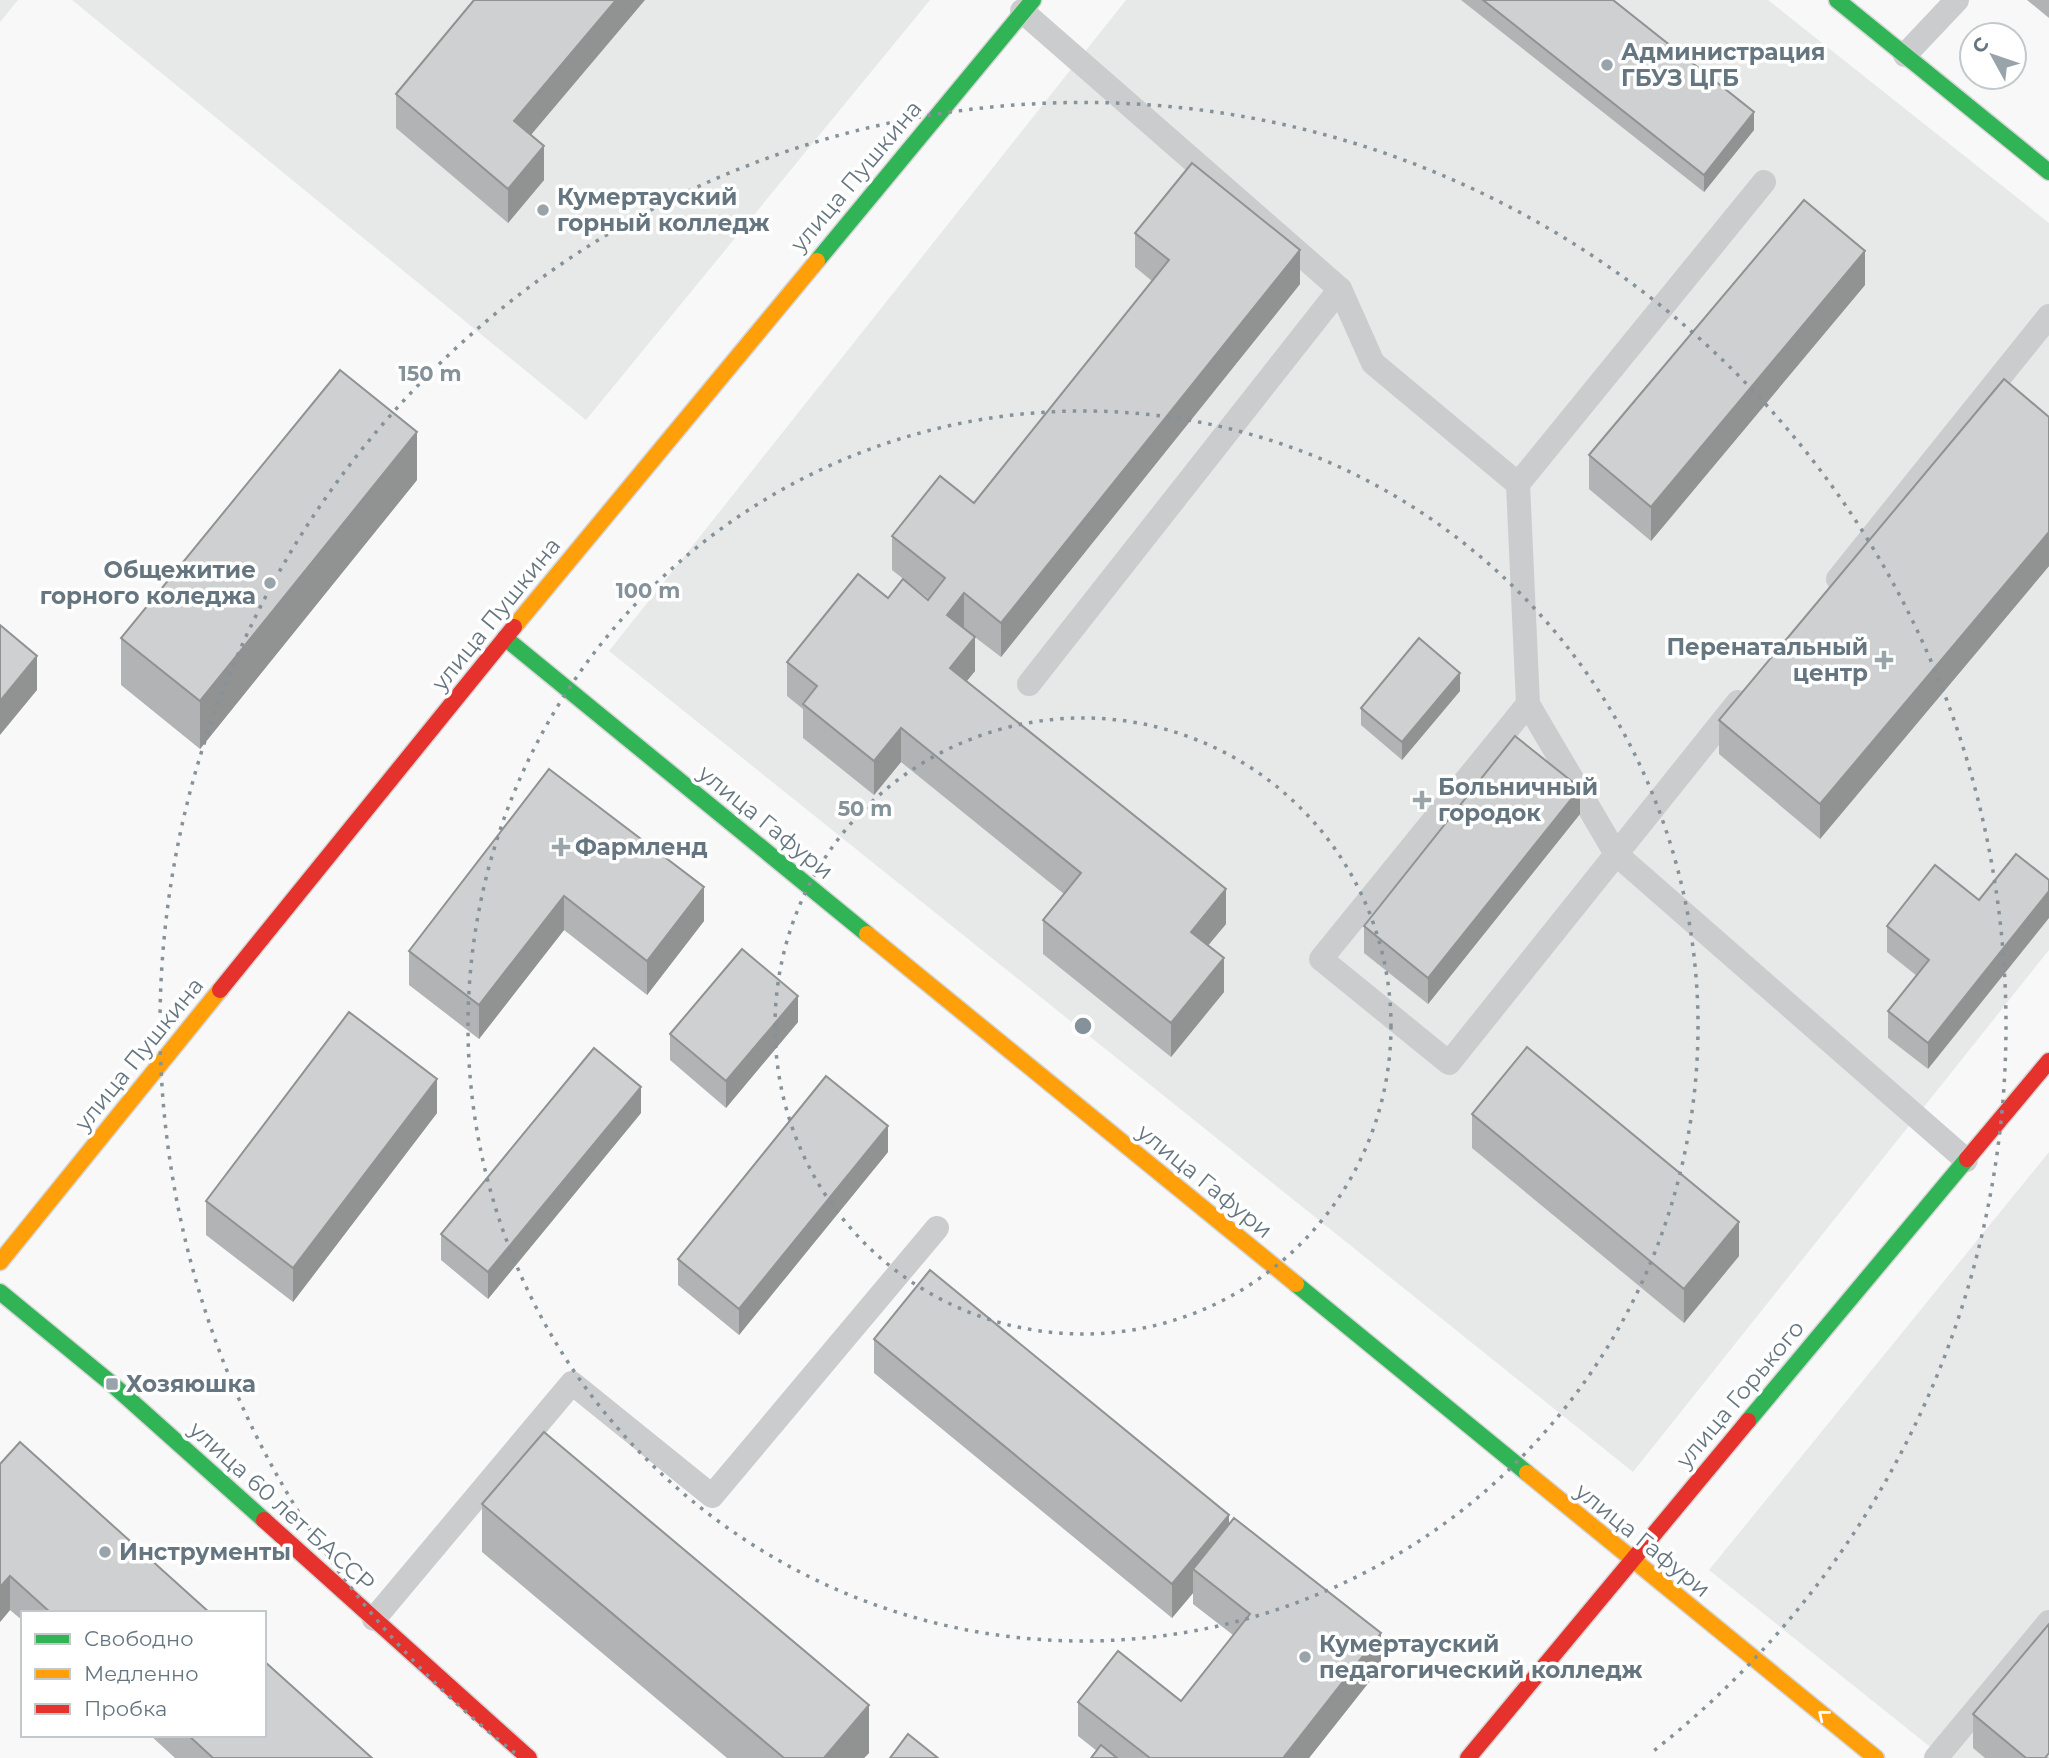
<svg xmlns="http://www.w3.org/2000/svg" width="2049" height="1758" font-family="Montserrat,sans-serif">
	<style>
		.built { fill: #e7e8e8 }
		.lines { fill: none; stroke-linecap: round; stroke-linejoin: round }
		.fast-casing { stroke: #d4d5d6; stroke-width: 19 }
		.slow-casing { stroke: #d4d5d6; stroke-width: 19 }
		.jam-casing { stroke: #d4d5d6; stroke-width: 19 }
		.lane { stroke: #cbcccd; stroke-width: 24 }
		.fast { stroke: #30b455; stroke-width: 16 }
		.slow { stroke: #ff9f0a; stroke-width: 16 }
		.jam { stroke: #e5322d; stroke-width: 16 }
		.wall { fill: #b2b3b4 }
		.shaded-wall { fill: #919292 }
		.building { fill: #cfd0d1; stroke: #919292; stroke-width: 2 }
		.oneway { stroke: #fff }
		.ring { fill: none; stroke: #859299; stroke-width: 3.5; stroke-dasharray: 3.5 7 }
		.poi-dot { fill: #99a4aa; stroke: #fff; stroke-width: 2.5 }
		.labels { text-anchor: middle; stroke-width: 7; stroke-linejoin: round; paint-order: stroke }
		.poi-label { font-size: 23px; font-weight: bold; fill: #667680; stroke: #fff; text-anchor: start }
		.street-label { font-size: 23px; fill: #667680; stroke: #fff }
		.centre { fill: #859299; stroke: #fff; stroke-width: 3.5 }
		.ring-label { font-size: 21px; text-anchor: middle; font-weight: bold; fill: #859299; stroke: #fff; stroke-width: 7; stroke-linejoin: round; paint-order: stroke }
	</style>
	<rect width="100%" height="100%" fill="#f8f8f8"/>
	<g class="built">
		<path d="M0,0H18L0,22Z"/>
		<path d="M72,0H930L586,420Z"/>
		<path d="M1126,0H1768L2049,223V950L1633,1472L609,651Z"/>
		<path d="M2049,1152V1758H1944L1709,1570Z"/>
	</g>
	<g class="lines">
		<defs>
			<g id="fast">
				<path d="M1837,0L2049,172"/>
				<path d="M817,261L1033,0"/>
				<path d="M505,638L867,934"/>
				<path d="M1296,1284L1527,1473"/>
				<path d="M0,1292L112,1384L264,1520"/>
				<path d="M1748,1421L1967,1159"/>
			</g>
			<g id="slow">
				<path d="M514,627L817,261"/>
				<path d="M867,934L1296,1284"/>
				<path d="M0,1262L220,990"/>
				<path d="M1527,1473L1876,1758"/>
			</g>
			<g id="jam">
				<path d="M220,990L514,627"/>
				<path d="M1967,1159L2049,1061"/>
				<path d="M264,1520L529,1758"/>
				<path d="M1468,1758L1748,1421"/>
			</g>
		</defs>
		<use href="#fast" class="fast-casing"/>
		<use href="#slow" class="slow-casing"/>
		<use href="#jam" class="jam-casing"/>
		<g class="lane">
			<path d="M1022,11L1340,289L1373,363L1518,484L1528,704"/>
			<path d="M1905,55L1957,0"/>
			<path d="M1518,484L1764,182"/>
			<path d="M1838,579L2049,316"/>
			<path d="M1029,684L1340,289"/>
			<path d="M1738,702L1449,1063L1321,959L1528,704L1616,854L1966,1160"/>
			<path d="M374,1619L572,1383L712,1496L937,1228"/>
			<path d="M1936,1758L2049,1622"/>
		</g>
		<use href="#fast" class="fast"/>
		<use href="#slow" class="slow"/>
		<use href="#jam" class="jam"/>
	</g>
	<g class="wall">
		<path d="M1461,0H1613L1754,130L1704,192Z"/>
		<path d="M2027,0H2049V18Z"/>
		<path d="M396,94L531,135L544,180L508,223L396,128Z"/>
		<path d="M1135,233L1300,284L1001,657L963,628L975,671L966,681L1226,924L1208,945L1224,992L1171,1057L1043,954V920L1064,894L901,762L874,795L803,738V709L787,696V662L888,598L929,599L892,570V536L974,503L1152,281L1135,267Z"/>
		<path d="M1865,285L1651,541L1589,489V455Z"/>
		<path d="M2049,417V566L1820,839L1719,754V720Z"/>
		<path d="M417,480L200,749L121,685V638Z"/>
		<path d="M1460,691L1402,760L1361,725V708Z"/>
		<path d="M549,769L704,921L647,995L564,930L479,1039L409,985V951Z"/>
		<path d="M1580,814L1428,1004L1364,953V926Z"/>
		<path d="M1935,865L1928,1069L1888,1038V1011L1917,976L1887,952V926Z"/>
		<path d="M798,1022L726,1108L670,1060V1034Z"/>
		<path d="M437,1113L293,1302L206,1235V1201Z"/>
		<path d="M641,1113L488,1299L441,1260V1234Z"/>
		<path d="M1472,1114L1739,1256L1684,1323L1472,1148Z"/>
		<path d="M888,1152L739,1335L678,1285V1259Z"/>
		<path d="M874,1339L1229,1524L1381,1667L1309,1758H1091L1097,1751L1078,1736V1702L1181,1701L1233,1635L1193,1604V1593L1172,1618L874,1373Z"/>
		<path d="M0,1464L210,1613H23V1621L10,1610L0,1622Z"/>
		<path d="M482,1504L869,1753L864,1758H727L482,1552Z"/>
		<path d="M1973,1714L2049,1758H1985L1973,1748Z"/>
		<path d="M150,1735H264L372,1758H175Z"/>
	</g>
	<g class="shaded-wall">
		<path d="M616,0H645L514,155V121Z"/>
		<path d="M1754,112V130L1704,192V175Z"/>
		<path d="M544,146V180L508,223V189Z"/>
		<path d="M1300,250V284L1001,657V623Z"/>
		<path d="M1865,251V285L1651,541V507Z"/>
		<path d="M417,432V480L200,749V701Z"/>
		<path d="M2049,532V566L1820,839V804Z"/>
		<path d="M964,593V627L947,649V615Z"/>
		<path d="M975,637V671L950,702V668Z"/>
		<path d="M37,656V690L0,735V701Z"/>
		<path d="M1460,673V691L1402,760V742Z"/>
		<path d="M901,728V762L874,795V761Z"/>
		<path d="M1580,788V814L1428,1004V978Z"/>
		<path d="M704,887V921L647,995V961Z"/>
		<path d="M1226,889V924L1191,966V932Z"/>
		<path d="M2049,891V918L1928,1069V1043Z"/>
		<path d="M564,896V930L479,1039V1005Z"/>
		<path d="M1224,958V992L1171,1057V1023Z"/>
		<path d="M798,996V1022L726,1108V1081Z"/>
		<path d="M437,1079V1113L293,1302V1268Z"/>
		<path d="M641,1087V1113L488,1299V1272Z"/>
		<path d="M888,1126V1152L739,1335V1309Z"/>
		<path d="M1739,1222V1256L1684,1323V1289Z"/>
		<path d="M1229,1515V1549L1193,1569V1593L1172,1618V1584Z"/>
		<path d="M10,1576V1610L0,1622V1587Z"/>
		<path d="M1381,1633V1667L1309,1758H1283Z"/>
		<path d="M869,1705V1753L864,1758H824Z"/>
	</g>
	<g class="building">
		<path d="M474,0H616L514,121L544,146L508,189L396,94Z"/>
		<path d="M1483,0H1613L1754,112L1704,175Z"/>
		<path d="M1192,163L1300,250L1001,623L964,593L947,615L975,637L950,668L1226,889L1191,932L1224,958L1171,1023L1043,920L1081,873L901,728L874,761L803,704L817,686L787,662L858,574L888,598L903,579L928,600L945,578L892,536L940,476L974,503L1169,260L1135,233Z"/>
		<path d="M1804,200L1865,251L1651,507L1589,455Z"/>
		<path d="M340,370L417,432L200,701L121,638Z"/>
		<path d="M2004,379L2049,417V532L1820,804L1719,720Z"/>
		<path d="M0,625L37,656L0,701Z"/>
		<path d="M1419,638L1460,673L1402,742L1361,708Z"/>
		<path d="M1515,736L1580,788L1428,978L1364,926Z"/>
		<path d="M549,769L704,887L647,961L564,896L479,1005L409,951Z"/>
		<path d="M2016,854L2049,880V891L1928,1043L1888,1011L1929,960L1887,926L1935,865L1979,900Z"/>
		<path d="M742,949L798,996L726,1081L670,1034Z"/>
		<path d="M349,1012L437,1079L293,1268L206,1201Z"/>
		<path d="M1527,1047L1739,1222L1684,1289L1472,1114Z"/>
		<path d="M594,1048L641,1087L488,1272L441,1234Z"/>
		<path d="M826,1076L888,1126L739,1309L678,1259Z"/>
		<path d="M930,1270L1229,1515L1172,1584L874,1339Z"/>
		<path d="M544,1432L869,1705L824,1758H784L482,1504Z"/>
		<path d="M20,1442L210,1613H51L10,1576L0,1587V1464Z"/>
		<path d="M1234,1518L1381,1633L1283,1758H1150L1078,1702L1118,1651L1181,1701L1250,1614L1193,1569Z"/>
		<path d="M2049,1624V1753L2045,1758H2026L1973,1714Z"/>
		<path d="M264,1661L372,1758H213L188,1735H264Z"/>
		<path d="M908,1734L938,1758H890Z"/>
		<path d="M1101,1745L1117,1758H1091Z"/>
	</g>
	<defs><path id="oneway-chevron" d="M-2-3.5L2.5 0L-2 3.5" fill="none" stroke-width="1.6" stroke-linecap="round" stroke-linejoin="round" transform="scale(1.75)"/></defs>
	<use class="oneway" href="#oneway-chevron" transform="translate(1823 1715) rotate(-141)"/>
	<g class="ring">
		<circle cx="1083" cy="1026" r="308"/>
		<circle cx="1083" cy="1026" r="615"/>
		<path d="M515 1753A923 923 0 1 1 1651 1753"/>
	</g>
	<g class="poi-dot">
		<circle cx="1607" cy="65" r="7"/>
		<circle cx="543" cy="210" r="7"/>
		<circle cx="270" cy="583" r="7"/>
		<path d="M1880.5 649.5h7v7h7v7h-7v7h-7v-7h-7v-7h7z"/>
		<path d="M1418.5 789.5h7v7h7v7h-7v7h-7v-7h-7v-7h7z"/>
		<path d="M557.5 836.5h7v7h7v7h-7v7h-7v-7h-7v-7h7z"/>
		<rect x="105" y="1377" width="14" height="14" rx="3.5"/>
		<circle cx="105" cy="1552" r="7"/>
		<circle cx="1305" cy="1657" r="7"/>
	</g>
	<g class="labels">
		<g class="poi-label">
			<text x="1621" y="60">Администрация<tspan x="1621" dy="26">ГБУЗ ЦГБ</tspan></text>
			<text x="557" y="205">Кумертауский<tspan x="557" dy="26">горный колледж</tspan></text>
			<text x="256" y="578" text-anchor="end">Общежитие<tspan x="256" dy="26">горного коледжа</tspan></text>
			<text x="1868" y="655" text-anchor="end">Перенатальный<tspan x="1868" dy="26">центр</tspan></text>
			<text x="1438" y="795">Больничный<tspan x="1438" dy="26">городок</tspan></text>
			<text x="575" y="855">Фармленд</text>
			<text x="126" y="1392">Хозяюшка</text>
			<text x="119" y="1560">Инструменты</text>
			<text x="1319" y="1652">Кумертауский<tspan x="1319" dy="26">педагогический колледж</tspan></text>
		</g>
		<g class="street-label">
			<text transform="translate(856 176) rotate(-50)" y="8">улица Пушкина</text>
			<text transform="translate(496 614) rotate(-51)" y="8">улица Пушкина</text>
			<text transform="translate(766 822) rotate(39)" y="8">улица Гафури</text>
			<text transform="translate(139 1054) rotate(-51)" y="8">улица Пушкина</text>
			<text transform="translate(1205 1181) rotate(39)" y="8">улица Гафури</text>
			<text transform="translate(1740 1394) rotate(-50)" y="8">улица Горького</text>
			<text transform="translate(282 1506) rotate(42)" y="8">улица 60 лет БАССР</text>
			<text transform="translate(1643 1540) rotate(39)" y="8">улица Гафури</text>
		</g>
	</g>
	<circle cx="1083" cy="1026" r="10" class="centre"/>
	<g class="ring-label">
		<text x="430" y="381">150 m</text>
		<text x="648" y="598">100 m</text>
		<text x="865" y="816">50 m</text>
	</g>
	<rect x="21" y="1611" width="245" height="126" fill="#ffffff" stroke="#c2c8cc" stroke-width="2"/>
	<rect x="35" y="1634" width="35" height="10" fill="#30b455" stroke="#c2c8cc" stroke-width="2"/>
	<text x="84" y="1646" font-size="21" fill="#667680">Свободно</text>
	<rect x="35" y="1669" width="35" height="10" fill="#ff9f0a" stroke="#c2c8cc" stroke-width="2"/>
	<text x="84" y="1681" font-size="21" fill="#667680">Медленно</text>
	<rect x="35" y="1704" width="35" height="10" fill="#e5322d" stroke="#c2c8cc" stroke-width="2"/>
	<text x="84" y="1716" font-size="21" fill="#667680">Пробка</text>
	<g transform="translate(1993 56) rotate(310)"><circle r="33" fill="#ffffff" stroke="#c2c8cc" stroke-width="2"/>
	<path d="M0-5L12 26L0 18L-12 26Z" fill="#99a4aa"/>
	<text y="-10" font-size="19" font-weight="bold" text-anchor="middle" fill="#667680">С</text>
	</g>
</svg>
